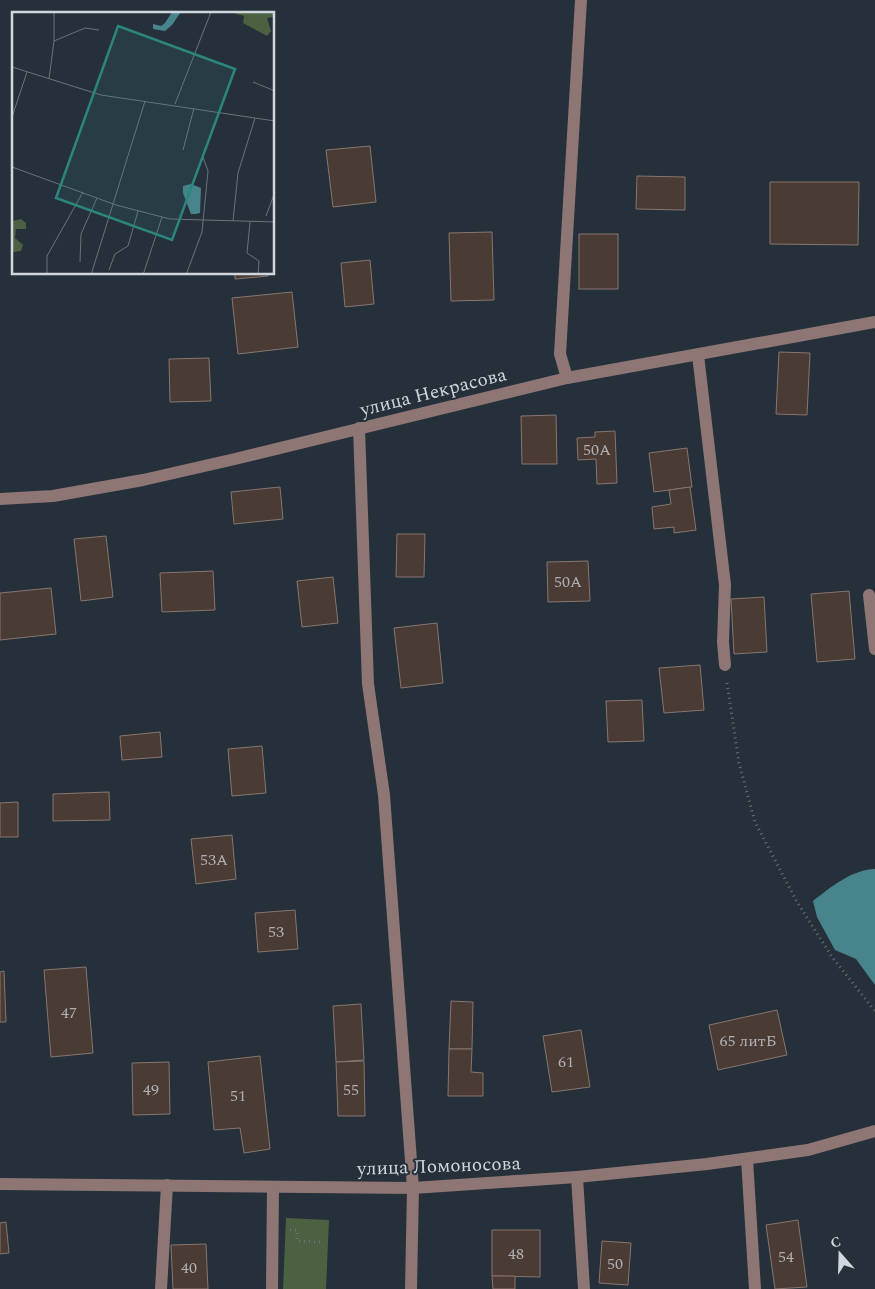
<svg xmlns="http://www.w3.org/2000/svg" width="875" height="1289" font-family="Spectral,serif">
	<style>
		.green { fill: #4c6042 }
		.water { fill: #48848b }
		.building { fill: #4a3b35; stroke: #86766f }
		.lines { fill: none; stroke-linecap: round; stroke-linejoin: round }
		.path { stroke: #69717a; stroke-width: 3; stroke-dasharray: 1 4; stroke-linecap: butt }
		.minor { stroke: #8d7674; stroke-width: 12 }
		.labels { text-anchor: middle; stroke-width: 4; stroke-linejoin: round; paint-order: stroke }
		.number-label { font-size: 16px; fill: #afb0b4 }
		.street-label { font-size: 19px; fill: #d1d7de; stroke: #26303a }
		.inset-road { fill: none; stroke: #6a737c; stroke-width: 1 }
		.view { fill: #2c857f; fill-opacity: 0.15; stroke: #2c857f; stroke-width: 2.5 }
		.inset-edge { fill: none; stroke: #d1d7de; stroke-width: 2.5 }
	</style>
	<rect width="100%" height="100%" fill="#26303a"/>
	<path class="green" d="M286,1218L329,1220L326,1289H283Z"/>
	<path class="water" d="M875,869V985L856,959L835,950L817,917L813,901C831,887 851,870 875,869Z"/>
	<g class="building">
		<path d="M370,146L376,202L333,207L326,150Z"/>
		<path d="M637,176L685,177V210L636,209Z"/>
		<path d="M770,182H859L858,245L770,244Z"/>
		<path d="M492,232L494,300L451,301L449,233Z"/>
		<rect x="579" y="234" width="39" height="55"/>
		<path d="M370,260L374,304L345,307L341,263Z"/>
		<path d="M235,274H268V276L235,279Z"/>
		<path d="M292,292L298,347L238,354L232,298Z"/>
		<path d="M779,352L810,353L807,415L776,414Z"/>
		<path d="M209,358L211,401L170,402L169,359Z"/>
		<path d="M556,415L557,464H522L521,416Z"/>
		<path d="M615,431L617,483L597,484L596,459L578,460L577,438L595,437V432Z"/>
		<path d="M687,448L692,487L654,492L649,453Z"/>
		<path d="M280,487L283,519L234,524L231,492Z"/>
		<path d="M690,487L696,530L674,533V527L654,529L652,507L671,504L669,490Z"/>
		<path d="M397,534H425L424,577H396Z"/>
		<path d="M106,536L113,597L81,601L74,539Z"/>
		<path d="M588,561L590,601L548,602L547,562Z"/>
		<path d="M213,571L215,610L162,612L160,573Z"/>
		<path d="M333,577L338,623L302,627L297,581Z"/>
		<path d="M51,588L56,634L0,640V593Z"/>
		<path d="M849,591L855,659L817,662L811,594Z"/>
		<path d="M764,597L767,652L734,654L731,599Z"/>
		<path d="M437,623L443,683L401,688L394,628Z"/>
		<path d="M700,665L704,710L664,713L659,668Z"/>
		<path d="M642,700L644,741L608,742L606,701Z"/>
		<path d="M160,732L162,757L122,760L120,736Z"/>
		<path d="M262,746L266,793L232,796L228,749Z"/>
		<path d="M109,792L110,820L53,821V794Z"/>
		<path d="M18,802V837H0V803Z"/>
		<path d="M232,835L236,879L196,884L191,839Z"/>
		<path d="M295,910L298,949L258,952L255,913Z"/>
		<path d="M86,967L93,1053L51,1057L44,970Z"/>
		<path d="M4,971L6,1022H0V972Z"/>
		<path d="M451,1001L473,1002L472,1049H449Z"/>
		<path d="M361,1004L364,1060L336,1062L333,1006Z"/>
		<path d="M777,1010L787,1055L718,1070L709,1025Z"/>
		<path d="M581,1030L590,1087L552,1092L543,1036Z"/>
		<path d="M449,1049H472L471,1072L483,1073V1096H448Z"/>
		<path d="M260,1056L270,1149L244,1153L240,1128L214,1130L208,1062Z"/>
		<path d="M364,1061L365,1116H338L336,1062Z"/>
		<path d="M169,1062L170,1114L133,1115L132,1063Z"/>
		<path d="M798,1220L807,1287L775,1289L766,1225Z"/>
		<path d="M6,1222L9,1253L0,1254V1223Z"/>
		<path d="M492,1230H540V1277L492,1276Z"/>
		<path d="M602,1241L631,1243L628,1285L599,1283Z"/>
		<path d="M206,1244L208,1289H173L171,1245Z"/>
		<path d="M492,1276H515V1289H493Z"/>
	</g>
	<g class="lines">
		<g class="path">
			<path d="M727,683L739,763L755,822L797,902L832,957L875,1011"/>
			<path d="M290,1230H297V1241L321,1242"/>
		</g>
		<g class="minor">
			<path d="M698,355L725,585L723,642L725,665"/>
			<path d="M567,378L560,354L581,0"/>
			<path d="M359,428L368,684L384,795L413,1188L411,1289"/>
			<path d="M0,499L53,496L143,480L235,459L567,378L875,322"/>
			<path d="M869,595L875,649"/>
			<path d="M747,1159L755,1289"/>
			<path d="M577,1177L584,1289"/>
			<path d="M0,1184L413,1188L577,1177L707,1164L808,1150L875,1131"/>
			<path d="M161,1289L167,1185"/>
			<path d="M272,1289L273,1187"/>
		</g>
	</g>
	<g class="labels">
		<g class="number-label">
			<text x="597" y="455">50А</text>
			<text x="568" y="587">50А</text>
			<text x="214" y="865">53А</text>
			<text x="276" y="937">53</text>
			<text x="69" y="1018">47</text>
			<text x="748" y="1046">65 литБ</text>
			<text x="566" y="1067">61</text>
			<text x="151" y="1095">49</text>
			<text x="351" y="1095">55</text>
			<text x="238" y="1101">51</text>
			<text x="516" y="1259">48</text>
			<text x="786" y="1262">54</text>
			<text x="615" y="1269">50</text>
			<text x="189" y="1273">40</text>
		</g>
		<g class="street-label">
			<text transform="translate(433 391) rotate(-14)" y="7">улица Некрасова</text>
			<text transform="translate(439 1165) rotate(-2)" y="7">улица Ломоносова</text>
		</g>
	</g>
	<g transform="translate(12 12)">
		<rect width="262" height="262" fill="#26303a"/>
		<path d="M218,0H262V5L255,6L259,19L255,24L231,11L232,4ZM9,207L14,211V217H4L3,226L11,233L9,239L1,240L0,209Z" fill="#4c6042"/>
		<path d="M160,0H169L160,13L153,19L141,17V12L149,14L153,11ZM179,172L189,176L188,201L184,202H179L171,181V174Z" fill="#48848b"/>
		<path class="inset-road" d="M42,29L73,16L87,18M0,55L89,83L263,109M37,67L42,29V0M241,70L263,79M163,92L199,0M0,105L15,60M171,138L182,96M0,155L104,193L158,207L263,210M254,204L263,180M221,209L226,161L243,106M238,210L235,241L247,249L246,263M68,250L69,222L85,186M97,258L103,242L116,234L126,199M35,263V244L71,180M79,263L133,89M131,263L150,205M174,263L190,220L196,159L191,145L193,136"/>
		<path class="view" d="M106,14L223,57L160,228L44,186Z"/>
		<rect width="262" height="262" class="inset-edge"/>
	</g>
	<g transform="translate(840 1254) rotate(340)" stroke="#26303a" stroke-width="4" paint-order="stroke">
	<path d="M0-4L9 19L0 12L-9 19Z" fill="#d1d7de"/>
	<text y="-8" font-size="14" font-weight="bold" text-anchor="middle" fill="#d1d7de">С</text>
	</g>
</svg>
